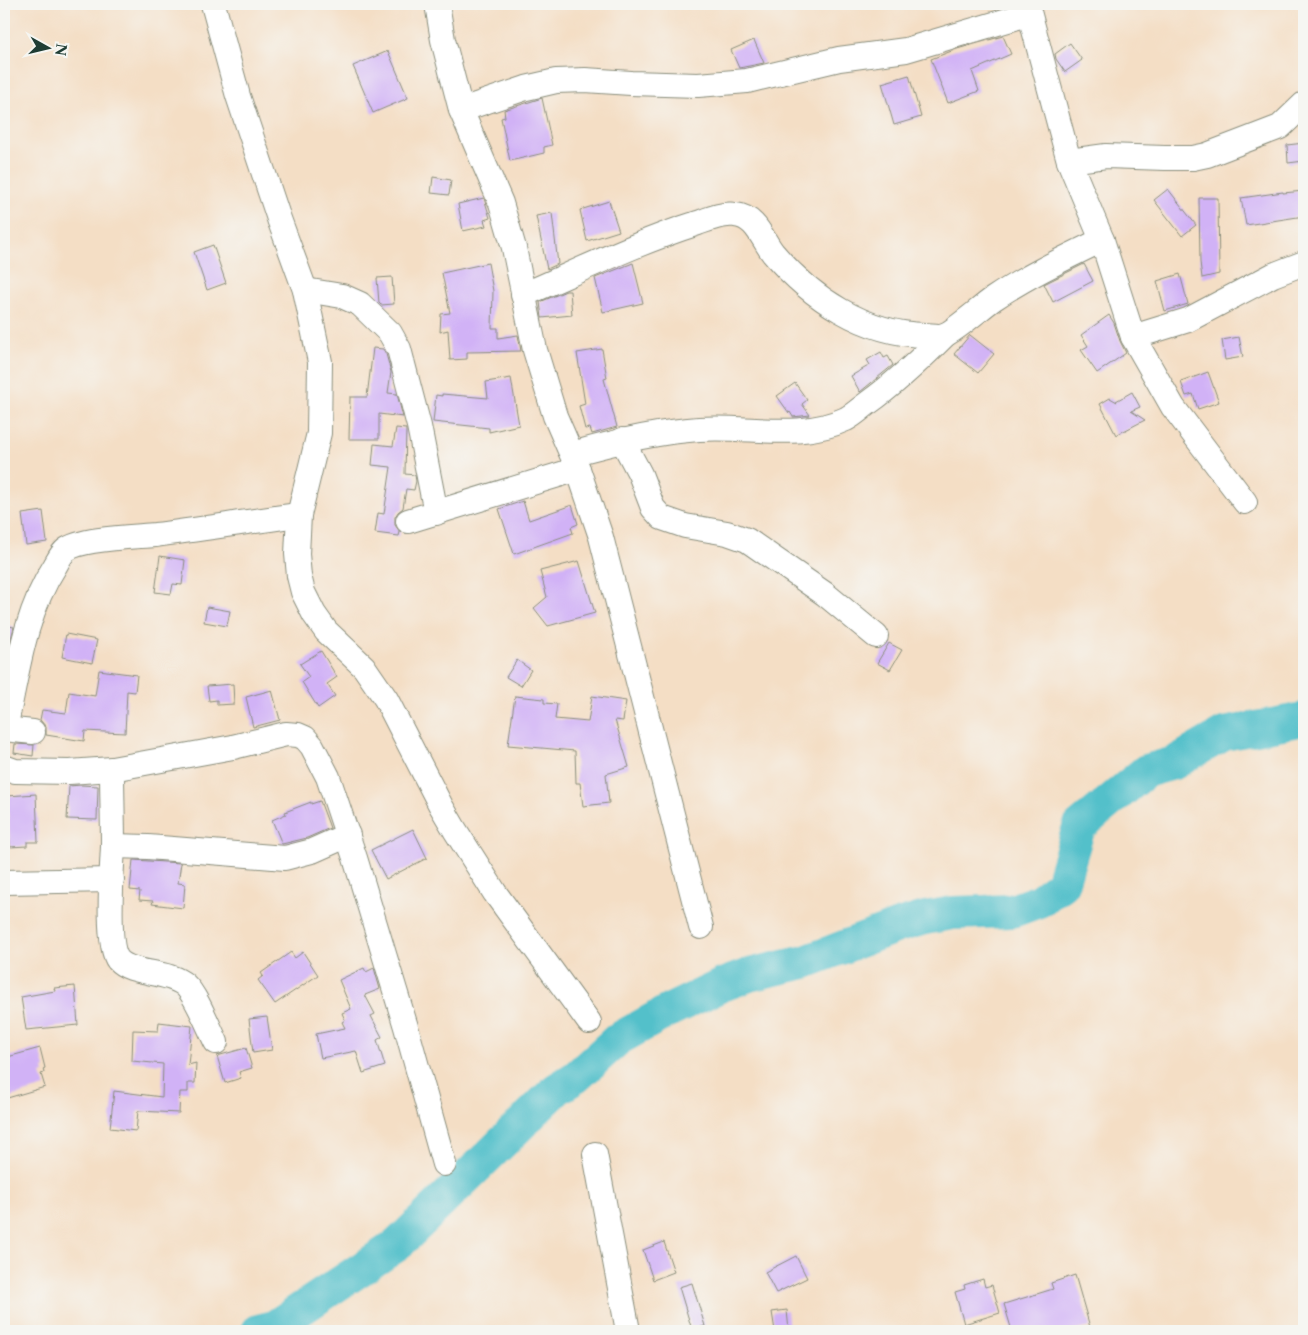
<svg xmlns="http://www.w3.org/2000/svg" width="1308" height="1335" font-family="'Libre Caslon Text',serif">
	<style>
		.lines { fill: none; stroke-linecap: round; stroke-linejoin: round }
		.river { stroke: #52c0ca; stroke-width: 34 }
		.building { fill: #d1b2f6 }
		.minor-casing { stroke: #8a8e7c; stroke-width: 26 }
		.minor { stroke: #fff; stroke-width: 24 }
	</style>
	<rect width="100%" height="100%" fill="#f6f6f2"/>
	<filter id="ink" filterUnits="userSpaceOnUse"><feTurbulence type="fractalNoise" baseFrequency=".02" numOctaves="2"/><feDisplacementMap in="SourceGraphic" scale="10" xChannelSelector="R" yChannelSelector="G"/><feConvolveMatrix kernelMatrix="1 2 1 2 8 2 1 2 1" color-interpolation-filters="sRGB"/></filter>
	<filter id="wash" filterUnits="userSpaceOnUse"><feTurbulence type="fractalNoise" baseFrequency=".0096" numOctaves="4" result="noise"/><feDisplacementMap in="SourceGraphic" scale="20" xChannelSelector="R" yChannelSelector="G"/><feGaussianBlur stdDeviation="1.12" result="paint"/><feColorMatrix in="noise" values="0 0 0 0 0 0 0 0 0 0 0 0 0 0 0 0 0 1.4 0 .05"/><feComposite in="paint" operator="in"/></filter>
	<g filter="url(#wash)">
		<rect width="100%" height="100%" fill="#f4dec5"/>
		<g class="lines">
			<path class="river" d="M258,1331L274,1327L397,1245L557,1089L576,1077L618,1039L670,1010L722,985L749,975L805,962L898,926L925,918L953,913L1012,911L1039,901L1062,884L1079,827L1146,771L1174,763L1224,734L1304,719"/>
		</g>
		<g id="blocks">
			<g class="building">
				<path d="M1003,36L1011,54L972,71L979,91L948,103L931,59L957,49Z"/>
				<path d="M754,40L764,63L739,68L731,50Z"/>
				<path d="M1070,43L1082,60L1065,72L1056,59L1055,54Z"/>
				<path d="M388,51L408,98L373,113L353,66Z"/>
				<path d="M909,75L921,117L894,125L882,83Z"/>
				<path d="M542,98L552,145L544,147V153L510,161L501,118L505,117L504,110Z"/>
				<path d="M1304,143V161L1288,163L1287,145Z"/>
				<path d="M433,177L451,180L449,195L431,193Z"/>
				<path d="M1168,189L1196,225L1182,236L1154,200Z"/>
				<path d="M1304,191V216L1246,225L1241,198L1283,192V193Z"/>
				<path d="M484,198L490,218L484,220L486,226L463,231L458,204Z"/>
				<path d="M1199,198H1218L1219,274L1202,278L1200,262Z"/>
				<path d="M609,201L619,231L587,241L580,210Z"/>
				<path d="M552,213L558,264L547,269L536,216Z"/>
				<path d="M213,245L226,283L207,290L194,252Z"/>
				<path d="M488,263L493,291L492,328H498V338L518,335L521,351L467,352V359L450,360L448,330L440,332L441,314L450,313L442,273Z"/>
				<path d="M633,263L643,303L603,312L595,278Z"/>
				<path d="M1084,264L1093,281L1053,302L1044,284Z"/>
				<path d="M1180,274L1188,304L1165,311L1157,281Z"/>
				<path d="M392,277L394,304L381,305L379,303L377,278Z"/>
				<path d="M566,291H570L572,315L542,318L540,302Z"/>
				<path d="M1109,315L1114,323L1120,341L1126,353L1097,373L1081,350L1088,346L1081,335Z"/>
				<path d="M970,335L994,354L978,373L954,354Z"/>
				<path d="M1239,337L1243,357L1225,360L1222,340Z"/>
				<path d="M373,348L383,349L386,354L391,372L388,393L397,394L403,417L379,414V439H349L350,397H367Z"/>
				<path d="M602,349L607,378L604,379L617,427L592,434L590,428L585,429L579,406L585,404L577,353Z"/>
				<path d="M881,352L884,358L888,356L893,365L860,392L851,376L870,365L867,360Z"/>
				<path d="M1208,372L1219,402L1198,409L1193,394L1186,396L1181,382Z"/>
				<path d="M511,378L519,425L489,432V428L433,422L436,395L442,396V394L488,398L486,382Z"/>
				<path d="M795,383L807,400L802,404L810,415L793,417L790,412L789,413L777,396Z"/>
				<path d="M1132,392L1140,407L1131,411L1145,420L1116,435L1100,404L1110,398L1117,402L1116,401Z"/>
				<path d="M396,428L406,429L405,474L415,475L416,481L414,490L406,489L403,508L398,512L395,517V525L400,532L399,536L375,533L378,513L384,514L391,467L372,465L374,444L393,446Z"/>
				<path d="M523,501L529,520L572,505L578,524L571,527L573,533L514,554L499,509Z"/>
				<path d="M43,511L47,542L26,545L22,514Z"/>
				<path d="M160,556L185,560L182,585L173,584L171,594L155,592Z"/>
				<path d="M579,561L595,613L548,626L534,608L547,597L540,571Z"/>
				<path d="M207,607L230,611L227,626L204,622Z"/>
				<path d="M4,625L14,627L4,667Z"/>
				<path d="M66,634L97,640L92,663L62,657Z"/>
				<path d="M889,643L902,650L890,670L877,663Z"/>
				<path d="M321,651L337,677L327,684L335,696L318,708L302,682L309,677L300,664Z"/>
				<path d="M517,660L531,670L521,686L506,677Z"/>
				<path d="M99,670L137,675L135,692L127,691L125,733L85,731L84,741L46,735V727L40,720L42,710L66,713L69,692L95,696Z"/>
				<path d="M233,684L234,704L217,705V700L209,701L207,686Z"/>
				<path d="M272,690L280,720L253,727L246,697Z"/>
				<path d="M515,696L544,699V703L557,704L555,719L588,722L592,696L626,701L623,721L615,720L629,767L606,774L609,803L583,806L580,783H576L575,751L508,745Z"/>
				<path d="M15,744L34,745L33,756L14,753Z"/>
				<path d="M81,785L98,786L97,820L67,819L69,786Z"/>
				<path d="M36,794L38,842H27V846L10,847L7,796Z"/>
				<path d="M320,801L330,828L307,838L282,844L272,820L286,814L285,812L311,802V804Z"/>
				<path d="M413,829L427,858L386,879L371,850Z"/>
				<path d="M133,860L181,863L178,883L185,884L183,908L152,904L153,901L139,900L140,891L130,890Z"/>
				<path d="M291,952L295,958L303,952L318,975L275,1004L258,980L263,976L261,973Z"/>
				<path d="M364,968L366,972L374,968L380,989L365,995L375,1014L371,1016L382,1037L377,1040L385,1066L363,1073L356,1051L321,1058L316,1034L345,1028L342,1022L345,1020L342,1013L351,1009L339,980Z"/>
				<path d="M75,986L78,1025L26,1030L21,997L55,991L54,988Z"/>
				<path d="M267,1017L272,1050L253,1053L249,1019Z"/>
				<path d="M159,1022L192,1026L188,1065L196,1063L195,1083H188V1092H180L179,1113L138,1111L136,1131L110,1128L114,1091L162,1097L163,1064L132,1061L133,1030L158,1031Z"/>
				<path d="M40,1048L45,1068L43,1069L44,1073L41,1074L45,1087L4,1099V1058Z"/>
				<path d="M246,1048L252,1068L239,1072L241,1078L225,1083L217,1056Z"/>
				<path d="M664,1242L674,1272L653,1280L643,1250Z"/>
				<path d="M796,1256L807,1278L776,1293L765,1272Z"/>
				<path d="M1075,1275L1090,1327L1074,1331H1012L1004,1304L1053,1289L1051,1283Z"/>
				<path d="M983,1279L985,1287L992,1285L1000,1313L964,1324L955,1292L965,1289L964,1285Z"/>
				<path d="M692,1283L705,1326L692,1330L679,1287Z"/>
				<path d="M787,1310L789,1331H775L772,1312Z"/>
			</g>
		</g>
	</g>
	<g filter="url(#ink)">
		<use href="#blocks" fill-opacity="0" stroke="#8a8e7c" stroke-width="1"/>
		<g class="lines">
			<defs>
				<g id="minor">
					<path d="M213,4L238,96L279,219L305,290L320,362L319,433L299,515L297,554L299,576L303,592L314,614L326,631L364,667L386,699L441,806L455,830L495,893L589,1022"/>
					<path d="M437,4L443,40L461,110L501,203L514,248L535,350L555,416L578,469L601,537L701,927"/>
					<path d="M1027,4L1069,161L1102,240L1133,337L1173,407L1245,502"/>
					<path d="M461,110L526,88L556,81L585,80L631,83L698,85L747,81L839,59L906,50L1028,14"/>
					<path d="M1069,161L1106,156L1165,158H1193L1207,155L1280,127L1304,104"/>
					<path d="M305,290L342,296L360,304L390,333L399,349L419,426L436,513"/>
					<path d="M523,295C581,270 638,242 698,223C709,219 723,213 735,215C756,217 762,239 773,253C811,298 865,334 925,335C931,335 939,337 944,335C952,333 983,306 993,299C1027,276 1065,258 1102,240"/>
					<path d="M1133,337L1188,320L1273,275L1304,263"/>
					<path d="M622,440L640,474L653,508L662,518L685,526L727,533L747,540L825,594L876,636"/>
					<path d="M572,454C614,442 655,432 699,429C749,425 798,441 846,419C854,415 861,408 868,403C896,383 920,360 945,335"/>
					<path d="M408,521L578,469"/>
					<path d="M4,729L33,732"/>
					<path d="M5,729C17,674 24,614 55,566C58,561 61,554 66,550C81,538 134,537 155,535C203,529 251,521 299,515"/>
					<path d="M4,767L15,771L69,772L112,769L233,747L286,734L298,735L305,738L312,746L328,777L355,858L406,1027L444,1164"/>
					<path d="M112,769C112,795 113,821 113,846C112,868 106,945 118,960C131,975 168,970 185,985C196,995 209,1028 216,1042"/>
					<path d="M113,846L148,847L285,858L312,851L348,835"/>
					<path d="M4,882L112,880"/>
					<path d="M595,1154L628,1331"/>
				</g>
			</defs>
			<use href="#minor" class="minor-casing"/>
			<use href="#minor" class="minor"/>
		</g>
	</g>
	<rect width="1308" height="1335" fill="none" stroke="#f6f6f2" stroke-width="20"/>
	<g transform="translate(48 48) rotate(98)" stroke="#f6f6f2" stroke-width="4" paint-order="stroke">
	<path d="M0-4L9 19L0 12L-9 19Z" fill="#1f3d34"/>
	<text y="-8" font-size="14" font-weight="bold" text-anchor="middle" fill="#1f3d34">N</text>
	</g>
</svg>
